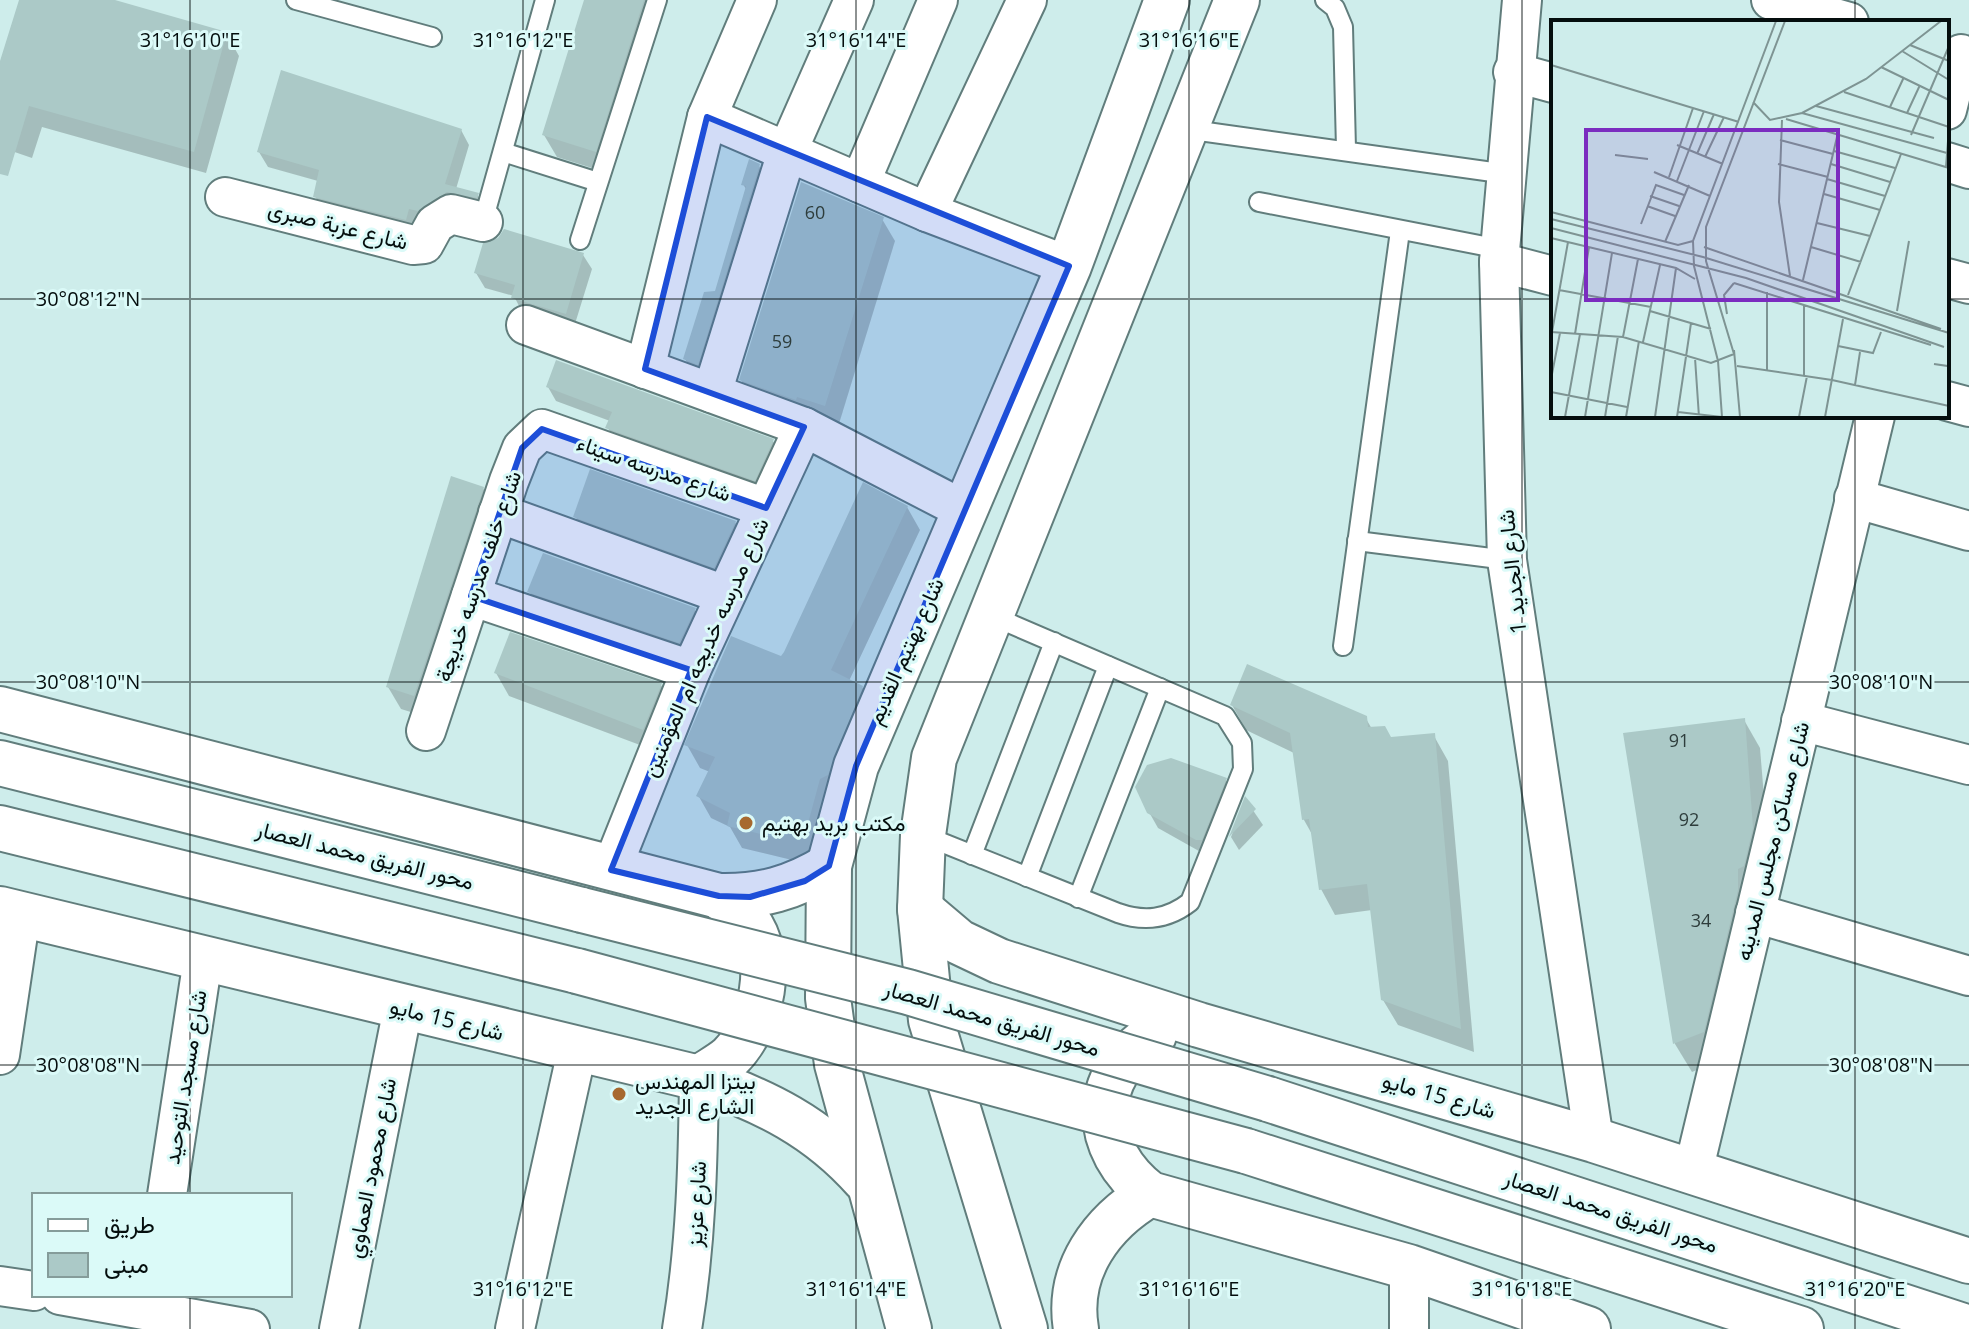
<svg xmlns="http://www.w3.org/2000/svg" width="1969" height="1329" font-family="'Open Sans',Vazirmatn,sans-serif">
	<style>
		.shadow { fill: #0003 }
		.building { fill: #abc9c7 }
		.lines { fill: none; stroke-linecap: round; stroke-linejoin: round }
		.lane-casing { stroke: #617d7c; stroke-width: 22 }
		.street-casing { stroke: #617d7c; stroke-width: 42 }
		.secondary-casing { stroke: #617d7c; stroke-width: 48 }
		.lane { stroke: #fff; stroke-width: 18 }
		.street { stroke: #fff; stroke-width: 38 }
		.secondary { stroke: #fff; stroke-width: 44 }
		.secondary-bridge-casing { stroke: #617d7c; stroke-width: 48; stroke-linecap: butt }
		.secondary-bridge { stroke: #fff; stroke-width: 44 }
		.marked { fill: #1d4ed8; fill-opacity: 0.2; stroke: #1d4ed8; stroke-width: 6; stroke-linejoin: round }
		.ticks { fill: none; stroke: #050e0e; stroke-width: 2; stroke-opacity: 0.45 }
		.poi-dot { fill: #a7692f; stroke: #dbfaf8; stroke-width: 3 }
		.labels { text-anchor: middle; stroke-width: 6; stroke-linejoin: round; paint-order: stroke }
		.number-label { font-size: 18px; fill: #2e3d3c }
		.street-label { font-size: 22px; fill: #050e0e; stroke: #dbfaf8 }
		.poi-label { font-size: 22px; fill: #050e0e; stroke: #dbfaf8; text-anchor: start }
		.inset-road { fill: none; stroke: #7e9493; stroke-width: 2 }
		.view { fill: #7b2cbf; fill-opacity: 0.15; stroke: #7b2cbf; stroke-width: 4 }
		.inset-edge { fill: none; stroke: #050e0e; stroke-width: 4 }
		.ticks-label { font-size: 20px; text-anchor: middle; fill: #050e0e; stroke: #dbfaf8; stroke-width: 6; stroke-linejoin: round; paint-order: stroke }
	</style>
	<rect width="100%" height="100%" fill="#ceedeb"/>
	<g class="shadow">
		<path d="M21,0H107L226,33L239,56L206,173L42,127L32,158L0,147V68Z"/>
		<path d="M586,0H666L608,173L557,157L544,135Z"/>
		<path d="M461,130L469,145L456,189L477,194L486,209L414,234L323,211L315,196L318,181L268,167L259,152Z"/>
		<path d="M759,166L772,188L698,381L685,359L716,293L747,191L743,184Z"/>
		<path d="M882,219L895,241L838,427L754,402L741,380Z"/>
		<path d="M500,239L583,255L592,269L574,327L522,312L514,296L485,288L476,273Z"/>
		<path d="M548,387L773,441L780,454L762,493L615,441L608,428L610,421L556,401Z"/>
		<path d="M483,488L495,511L427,717L401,709L388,687Z"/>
		<path d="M907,507L920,530L849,681L862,687L875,709L819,849L792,860L742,848L730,827L711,818L698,795L710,772L700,768L687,745L782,658Z"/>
		<path d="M575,516L735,522L743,537L723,582L584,531Z"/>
		<path d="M529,591L694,609L703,624L688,657L538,606Z"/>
		<path d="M496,673L661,685L673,707L656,751L509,696Z"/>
		<path d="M1232,705L1365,717L1372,729L1390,739L1434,736L1448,761L1474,1052L1398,1025L1383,1000L1372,910L1335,915L1321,889L1313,836L1304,820L1294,753L1246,730Z"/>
		<path d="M1744,720L1760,748L1769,858L1720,1060L1692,1072L1675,1044L1625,735Z"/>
		<path d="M1225,779L1234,794L1206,855L1158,828L1149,812Z"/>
		<path d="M1246,800L1263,825L1239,850L1231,837Z"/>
	</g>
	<g class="building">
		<path d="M19,0H115L227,32L194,152L29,106L8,176L0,174V61Z"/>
		<path d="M584,0H644L596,152L542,135Z"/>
		<path d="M281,70L462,129L445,184L479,193L477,198L447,192L418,211L409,209L406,220L313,197L319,170L257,152Z"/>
		<path d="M749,159L760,164L698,365L683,359L704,292L715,291L746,186L741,185Z"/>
		<path d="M801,182L884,217L825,406L797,397L796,400L739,380Z"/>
		<path d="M504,229L584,253L566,314L511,298L515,285L474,273L483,243L498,238Z"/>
		<path d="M556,360L774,439L755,481L605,428L612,412L546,387Z"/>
		<path d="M590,469L736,521L714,568L573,517Z"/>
		<path d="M451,476L484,487L414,696L386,687Z"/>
		<path d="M863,482L908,506L831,670L863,686L828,775L820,779L807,827L778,838L727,826L730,813L696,796L715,757L684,745L731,636L781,656L784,652Z"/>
		<path d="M543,553L696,608L679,643L527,592Z"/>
		<path d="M510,632L662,683L643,730L494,673Z"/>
		<path d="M1247,664L1367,716L1368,727L1385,726L1391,737L1435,733L1461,1029L1381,1000L1367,884L1319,890L1309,819L1302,820L1290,733L1230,705Z"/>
		<path d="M1745,718L1753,828L1744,866L1738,869V890L1704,1032L1673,1044L1623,733Z"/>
		<path d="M1171,758L1227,778L1202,840H1196L1147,813L1135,787L1147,765Z"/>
		<path d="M1245,796L1256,809L1229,837Z"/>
	</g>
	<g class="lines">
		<defs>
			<g id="lane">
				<path d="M296,0L432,37"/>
				<path d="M1325,0L1335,8L1343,27L1346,149"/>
				<path d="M1185,129L1507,174"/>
				<path d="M503,152L598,182"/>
				<path d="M1259,202L1500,249"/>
				<path d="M482,225L545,0"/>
				<path d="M580,240L657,0"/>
				<path d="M1357,541L1507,560"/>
				<path d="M1343,646L1400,231"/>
				<path d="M923,835L1118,913C1144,922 1167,920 1190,902L1243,769L1242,743L1225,716L990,615"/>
				<path d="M972,855L1054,642"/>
				<path d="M1027,877L1108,666"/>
				<path d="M1078,898L1160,688"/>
			</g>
			<g id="street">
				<path d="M1522,0L1499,262L1507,560L1594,1140"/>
				<path d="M1771,0L1849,22"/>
				<path d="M1513,72L1553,83"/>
				<path d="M1947,110L1961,54"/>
				<path d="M707,117L927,212L1069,266"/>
				<path d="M1947,162L1969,169"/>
				<path d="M860,183L938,0"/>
				<path d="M225,197L413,245L424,244L435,224L451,214L483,222"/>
				<path d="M927,212L1027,0"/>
				<path d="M1499,262L1553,276"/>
				<path d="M1947,278L1969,284"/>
				<path d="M526,325L804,427L966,511"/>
				<path d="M645,369L707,117L757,0"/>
				<path d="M712,393L787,152L854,0"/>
				<path d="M1947,401L1969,407"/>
				<path d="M1854,498L1969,531"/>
				<path d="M498,513L725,595"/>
				<path d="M471,596L691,670"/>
				<path d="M1801,721L1969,765"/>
				<path d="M426,731L509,481L522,448L542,429L766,508"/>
				<path d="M611,870L691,670L804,427"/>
				<path d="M1755,913L1969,976"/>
				<path d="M0,1055L21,914"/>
				<path d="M1693,1172L1875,416"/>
				<path d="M167,1195L203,959"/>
				<path d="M1409,1267V1329"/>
				<path d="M0,1286L34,1291"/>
				<path d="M60,1295L250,1329"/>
				<path d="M339,1329L403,1008"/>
				<path d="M515,1329L577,1051"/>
				<path d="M682,1329C696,1245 698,1163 699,1078"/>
			</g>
			<g id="secondary">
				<path d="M0,709L719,896C761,897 793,888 829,866"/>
				<path d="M0,763L582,910"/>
				<path d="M0,828L577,971"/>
				<path d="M0,909L699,1078C765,1101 818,1127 865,1180"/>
				<path d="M920,909L959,942L999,961L1199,1025L1594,1140L1969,1261"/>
				<path d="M1154,1035C1088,1076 1091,1149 1150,1194L1409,1267L1588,1329"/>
				<path d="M699,1078C709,1071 721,1065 730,1057C762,1025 777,959 747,920C740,911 728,904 719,896"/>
				<path d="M1268,1099L1969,1328"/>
				<path d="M1246,1151L1801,1329"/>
				<path d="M909,1329L837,1064L828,998L829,866L856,766L1069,266L1167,0"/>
				<path d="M1025,1329L931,1020L920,909L923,835L934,758L1237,0"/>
				<path d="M1076,1329C1066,1270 1102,1222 1150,1194"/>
			</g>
		</defs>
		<use href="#lane" class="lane-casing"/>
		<use href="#street" class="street-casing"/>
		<use href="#secondary" class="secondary-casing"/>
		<use href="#lane" class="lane"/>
		<use href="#street" class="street"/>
		<use href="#secondary" class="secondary"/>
		<defs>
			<g id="secondary-bridge">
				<path d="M582,910L908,992L1268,1099"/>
				<path d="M577,971L1246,1151"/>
			</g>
		</defs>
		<use href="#secondary-bridge" class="secondary-bridge-casing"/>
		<use href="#secondary-bridge" class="secondary-bridge"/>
	</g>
	<path class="marked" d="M707,117L1069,266L856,766L829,866L805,881L750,897L719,896L611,870L691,670L471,596L522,448L542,429L766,508L804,427L645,369Z"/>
	<path class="ticks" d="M190,0V1195M523,0V1329M856,0V1329M1189,0V1329M1522,0V1329M1855,0V22M0,299H1553M1947,299H1969M1855,416V1329M0,682H1969M0,1065H1969M190,1295V1329"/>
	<g class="poi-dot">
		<circle cx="746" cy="823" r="8"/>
		<circle cx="619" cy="1094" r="8"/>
	</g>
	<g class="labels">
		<g class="number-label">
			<text x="815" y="219">60</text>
			<text x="782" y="348">59</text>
			<text x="1679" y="747">91</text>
			<text x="1689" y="826">92</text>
			<text x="1701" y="927">34</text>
		</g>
		<g class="street-label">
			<text transform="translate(338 225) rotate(14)" y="8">شارع عزبة صبرى</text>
			<text transform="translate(654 468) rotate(19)" y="8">شارع مدرسه سيناء</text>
			<text transform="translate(1512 572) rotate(-96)" y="8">شارع الجديد 1</text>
			<text transform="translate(478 576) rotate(-71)" y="8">شارع خلف مدرسه خديجة</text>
			<text transform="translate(705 647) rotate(-66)" y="8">شارع مدرسه خديجه ام المؤمنين</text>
			<text transform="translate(905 651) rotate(-66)" y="8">شارع بهتيم القديم</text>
			<text transform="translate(1772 841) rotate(-76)" y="8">شارع مساكن مجلس المدينه</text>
			<text transform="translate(365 855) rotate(14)" y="8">محور الفريق محمد العصار</text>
			<text transform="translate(992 1018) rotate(16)" y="8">محور الفريق محمد العصار</text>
			<text transform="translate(447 1019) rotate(14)" y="8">شارع 15 مايو</text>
			<text transform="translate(185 1077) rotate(-81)" y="8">شارع مسجد التوحيد</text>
			<text transform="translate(1439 1095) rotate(16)" y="8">شارع 15 مايو</text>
			<text transform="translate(371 1168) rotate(-79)" y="8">شارع محمود العماوي</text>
			<text transform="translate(696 1204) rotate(-87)" y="8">شارع عزيز</text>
			<text transform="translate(1611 1211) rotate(18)" y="8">محور الفريق محمد العصار</text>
		</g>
		<g class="poi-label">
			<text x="762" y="831">مكتب بريد بهتيم</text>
			<text x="635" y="1089">بيتزا المهندس<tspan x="635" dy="25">الشارع الجديد</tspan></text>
		</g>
	</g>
	<g transform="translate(1551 20)">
		<rect width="398" height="398" fill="#ceedeb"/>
		<path class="inset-road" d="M359,25L398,41M351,31L398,60M0,45L188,102M330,47L398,80M293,72L398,107M202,82L219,100L251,93L315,59L390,1M265,86L383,118M339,87L353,57M251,93L396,133M356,93L369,65M235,99L398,148M231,100L228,182L239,256M360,115L398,26M229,120L282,134M126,125L172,144M283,131L344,148M146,134L163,94M64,135L97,139M154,137L173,97M227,144L277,157M280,144L339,162M395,147L398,108M103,152L159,176M118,157L142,88M276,159L334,176M126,161L153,91M273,174L329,190M99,176L128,186M96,186L124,196M0,192L127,225L142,221M0,199L152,237L398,313M266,203L319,216M90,204L105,165L133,175M0,208L195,258L393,327M0,218L125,248L144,259M114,222L138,165M153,227L390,309M260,227L310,242M252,260L286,117M183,263L380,325M8,270L100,287M216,272V351M297,275L350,134M99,291L160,309M346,291L358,221M176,294L173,275L183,263M0,312L72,317L160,343L183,334M1,312L17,222M24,314L38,227M72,317L87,239M92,322L109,245M287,326L322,333L330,312M183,330L189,397M183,334L155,241V207L234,1M144,338L148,397M383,344L397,346L398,332M186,346L281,360L398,386M253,356V285M0,359L9,313M304,365L309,332M0,372L76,387M127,392L171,397M14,397L29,314M34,397L61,233M54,397L67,316M75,397L88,321M104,397L125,248M126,397L140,303M171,397L167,341L143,246L142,221L225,1M248,397L256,356M274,397L292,299"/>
		<path class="view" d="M35,110H287V280H35Z"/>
		<rect width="398" height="398" class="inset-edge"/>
	</g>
	<g class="ticks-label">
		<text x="190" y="47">31°16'10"E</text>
		<text x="523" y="47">31°16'12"E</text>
		<text x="856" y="47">31°16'14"E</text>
		<text x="1189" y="47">31°16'16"E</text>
		<text x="88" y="306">30°08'12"N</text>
		<text x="88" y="689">30°08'10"N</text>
		<text x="1881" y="689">30°08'10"N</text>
		<text x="88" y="1072">30°08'08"N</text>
		<text x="1881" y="1072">30°08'08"N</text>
		<text x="523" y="1296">31°16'12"E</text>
		<text x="856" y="1296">31°16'14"E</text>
		<text x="1189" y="1296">31°16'16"E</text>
		<text x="1522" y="1296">31°16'18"E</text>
		<text x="1855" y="1296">31°16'20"E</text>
	</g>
	<rect x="32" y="1193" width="260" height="104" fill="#dbfaf8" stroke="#859c9a" stroke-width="2"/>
	<rect x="48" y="1219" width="40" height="12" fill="#ffffff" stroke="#859c9a" stroke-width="2"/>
	<text x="104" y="1233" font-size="24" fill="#050e0e">طريق</text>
	<rect x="48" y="1253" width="40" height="24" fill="#abc9c7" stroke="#859c9a" stroke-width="2"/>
	<text x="104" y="1273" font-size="24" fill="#050e0e">مبنى</text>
</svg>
